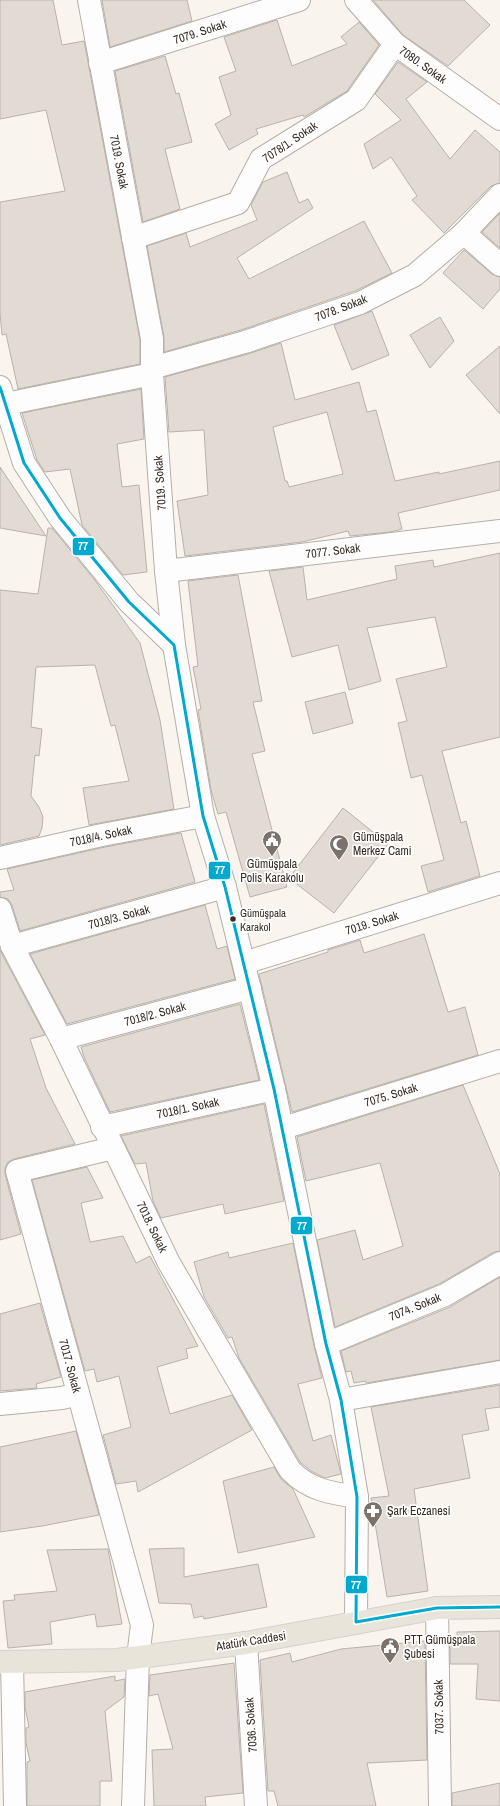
<svg xmlns="http://www.w3.org/2000/svg" width="500" height="1806" font-family="'Archivo Narrow',sans-serif">
	<style>
		.building { fill: #e2dbd4; stroke: #b9b2ac; fill-rule: evenodd }
		.lines { fill: none; stroke-linecap: round; stroke-linejoin: round }
		.minor-casing { stroke: #b5aea9; stroke-width: 24 }
		.major-casing { stroke: #d5d1ce; stroke-width: 24 }
		.minor { stroke: #fefdfd; stroke-width: 22 }
		.major { stroke: #e8e4da; stroke-width: 22 }
		.bus-1-casing { stroke: #fff; stroke-width: 6 }
		.bus-1 { stroke: #00a9ce; stroke-width: 3 }
		.bus-dot { fill: #362c24; stroke: #fff; stroke-width: 1.5 }
		.labels { text-anchor: middle; stroke-width: 3.5; stroke-linejoin: round; paint-order: stroke }
		.bus-label { font-size: 11px; fill: #362c24; stroke: #fff; text-anchor: start }
		.street-label { font-size: 12px; fill: #362c24; stroke: #fff }
		.poi-label { font-size: 12px; fill: #362c24; stroke: #fff; text-anchor: start }
		.line-badge { stroke: #fff; stroke-width: 1.5 }
		.badge-label { font-size: 11px; text-anchor: middle; font-weight: bold; fill: #fff }
	</style>
	<rect width="100%" height="100%" fill="#faf4ef"/>
	<g class="building">
		<path d="M0,0H53L62,45L84,41L140,340V364L18,389L6,334L2,335L0,313V202L65,191L46,110L0,119Z"/>
		<path d="M102,0H187L192,21L110,47Z"/>
		<path d="M373,0H464L490,25L448,66L403,35Z"/>
		<path d="M277,20L292,66L347,44L341,37L359,22L379,45L347,91L304,117L303,115L256,129L258,134L229,150L215,124L231,115L219,77L236,71L224,37Z"/>
		<path d="M165,56L176,94L179,93L192,142L165,149L180,209L143,222L115,71Z"/>
		<path d="M398,62L427,82L406,99L450,159L475,130L500,152V183L491,186L444,233L412,200L417,196L391,157L373,169L364,144L401,120L375,94Z"/>
		<path d="M287,172L299,203L308,199L313,208L237,258L249,279L364,221L392,273L355,291L241,330L164,352V337L147,246L186,233L190,247L257,220L251,205L263,182Z"/>
		<path d="M500,213V248L482,232Z"/>
		<path d="M464,250L492,274L500,277V289L483,309L443,273Z"/>
		<path d="M372,311L389,355L352,370L334,325Z"/>
		<path d="M440,317L454,341L430,368L410,335Z"/>
		<path d="M281,343L295,400L359,382L367,412L376,410L395,481L439,472V474L500,461V490L398,513L402,529L390,532L350,536L348,531L302,542L185,556L177,501L208,495L204,430L169,432L165,377L248,354ZM327,412L343,474L289,487L287,481H285L273,427Z"/>
		<path d="M500,346V414L466,375Z"/>
		<path d="M141,389L144,439L117,444L122,487L139,485L147,572L123,575L82,525L70,469L45,472L37,460L22,413Z"/>
		<path d="M0,467L46,536L0,528Z"/>
		<path d="M48,528H52L94,579L140,643L160,720L174,809L89,825L83,788L129,781L115,725L111,726L95,665L36,667L31,727L42,729L39,756L35,755L31,796L39,807L43,817L42,828L39,836L0,845V590L38,594Z"/>
		<path d="M500,553V737L442,751L461,823L466,821L480,876L428,892L421,866L444,860L422,775L411,778L398,723L407,721L396,679L447,667L435,617L367,628L381,681L349,690L338,645L292,657L269,571L303,567L307,600L397,579L395,566L433,560L434,567Z"/>
		<path d="M238,575L262,701L253,702L265,751L252,754L287,887L250,897L226,812L218,814L211,790L198,710L201,709L193,667L198,666L188,581Z"/>
		<path d="M345,692L353,723L313,734L305,702Z"/>
		<path d="M343,808L388,844L334,913L289,878Z"/>
		<path d="M181,833L195,882L20,931L12,905L8,899L0,897V892L14,890L7,869L105,847Z"/>
		<path d="M205,905L217,949L227,946L235,979L67,1024L30,954Z"/>
		<path d="M424,934L448,1012L465,1007L478,1055L292,1112L259,974L328,952V950L360,940L364,953Z"/>
		<path d="M0,950L45,1035L30,1039L46,1088L75,1144L14,1159L8,1162L5,1168V1174L21,1234L0,1240Z"/>
		<path d="M240,1004L259,1080L110,1112L84,1057L81,1047Z"/>
		<path d="M463,1085L500,1174V1251L494,1252L439,1284L335,1327L317,1240L355,1230L363,1260L403,1246L380,1163L306,1181L297,1137Z"/>
		<path d="M264,1104L284,1201L225,1214L223,1204L161,1218L153,1201L146,1163L135,1164L121,1136Z"/>
		<path d="M87,1167L103,1198L81,1203L90,1242L123,1236L136,1263L150,1256L198,1346L186,1349L188,1358L157,1367L170,1414L232,1395L252,1430L138,1492L136,1481L116,1484L103,1435L131,1427L119,1376L97,1382L94,1369L85,1371L32,1180Z"/>
		<path d="M293,1243L314,1346L322,1378L298,1384L313,1441L331,1435L341,1474L325,1478L311,1471L300,1462L239,1358L232,1337L228,1338L204,1297L194,1262L228,1252L229,1258Z"/>
		<path d="M500,1277V1360L366,1383V1381L354,1383L351,1371L346,1372L341,1351L450,1307Z"/>
		<path d="M40,1303L61,1377L36,1384L37,1388L0,1391V1314Z"/>
		<path d="M500,1385V1407L485,1409L489,1430L462,1435L470,1478L414,1489L428,1591L387,1597L371,1498L389,1496L371,1407Z"/>
		<path d="M76,1431L99,1515L42,1526L0,1532V1447Z"/>
		<path d="M274,1467L281,1479L293,1489L315,1537L238,1553L223,1481Z"/>
		<path d="M184,1548V1577L258,1564L267,1607L204,1619L203,1616L194,1618L191,1604L159,1603L149,1549Z"/>
		<path d="M108,1549L122,1624L97,1627L95,1614L50,1622L52,1644L8,1648L3,1601L15,1600L14,1595L57,1591L47,1550Z"/>
		<path d="M500,1631V1701L476,1699L478,1664H450V1639L457,1638V1632Z"/>
		<path d="M425,1641L427,1760L367,1763L376,1806H278L274,1791H268L260,1660L290,1653L292,1662L341,1649Z"/>
		<path d="M234,1663L243,1793L205,1797L206,1806H154L152,1750L173,1749L158,1694L149,1696L150,1675Z"/>
		<path d="M115,1676V1681L125,1679L124,1697L105,1711L112,1781H100V1806H27V1762L30,1761L26,1743V1728L29,1727L25,1707V1692Z"/>
		<path d="M500,1783V1806H452V1793Z"/>
	</g>
	<g class="lines">
		<defs>
			<g id="minor">
				<path d="M89,0L152,339V374L166,571L174,645L203,816L225,887L274,1089L326,1344L341,1400L357,1497L356,1622"/>
				<path d="M356,0L395,44L500,119"/>
				<path d="M100,63L299,0"/>
				<path d="M464,233L500,265"/>
				<path d="M133,238L238,203L261,159L356,100L395,44"/>
				<path d="M152,368L245,342L360,303L415,275L464,233L500,195"/>
				<path d="M0,387L24,463L60,518L129,602L174,645"/>
				<path d="M6,404L152,374"/>
				<path d="M166,571L500,531"/>
				<path d="M0,858L102,835L203,816"/>
				<path d="M0,909L12,946L61,1039L169,1263L290,1470C309,1490 331,1493 357,1497"/>
				<path d="M12,946L225,887"/>
				<path d="M244,963L500,883"/>
				<path d="M61,1039L250,988"/>
				<path d="M102,1127L274,1089"/>
				<path d="M283,1128L500,1061"/>
				<path d="M113,1148L17,1171L142,1625L138,1657L133,1806"/>
				<path d="M326,1344L445,1295L500,1263"/>
				<path d="M341,1400L500,1372"/>
				<path d="M0,1404L62,1398L78,1394"/>
				<path d="M437,1608L440,1806"/>
				<path d="M246,1643L256,1806"/>
				<path d="M12,1662L15,1806"/>
			</g>
			<path id="major" d="M0,1662L117,1660L246,1643L437,1608L500,1607"/>
		</defs>
		<use href="#minor" class="minor-casing"/>
		<use href="#major" class="major-casing"/>
		<use href="#minor" class="minor"/>
		<use href="#major" class="major"/>
		<defs>
			<path id="bus-1" d="M0,387L24,463L60,518L129,602L174,645L203,816L225,887L274,1089L326,1344L341,1400L357,1497L356,1622L437,1608L500,1607"/>
		</defs>
		<use href="#bus-1" class="bus-1-casing"/>
		<use href="#bus-1" class="bus-1"/>
	</g>
	<defs>
		<symbol id="civic-pin" viewBox="-11 -11 22 30"><path d="M0 17L-7.5 6A9.5 9.5 0 1 1 7.5 6Z" fill="#7b726b" stroke="#fff"/><path d="M-.6-6.5H3V-4.5H.6V-3L4-1V1h2V6H-6V1h2V-1L-.6-3ZM-1.2 2.5V6h2.4V2.5Z" fill="#fff"/></symbol>
		<symbol id="mosque-pin" viewBox="-11 -11 22 30"><path d="M0 17L-7.5 6A9.5 9.5 0 1 1 7.5 6Z" fill="#7b726b" stroke="#fff"/><path d="M3.5-4.9A6 6 0 1 0 3.5 4.9A5 5 0 1 1 3.5-4.9Z" fill="#fff"/></symbol>
		<symbol id="pharmacy-pin" viewBox="-11 -11 22 30"><path d="M0 17L-7.5 6A9.5 9.5 0 1 1 7.5 6Z" fill="#7b726b" stroke="#fff"/><path d="M-2-6h4v4h4v4h-4v4h-4v-4h-4v-4h4Z" fill="#fff"/></symbol>
	</defs>
	<g fill-rule="evenodd">
		<use href="#civic-pin" x="261" y="829" width="22" height="30"/>
		<use href="#mosque-pin" x="328" y="833" width="22" height="30"/>
		<use href="#pharmacy-pin" x="362" y="1500" width="22" height="30"/>
		<use href="#civic-pin" x="379" y="1636" width="22" height="30"/>
	</g>
	<circle class="bus-dot" cx="233" cy="919" r="3.5"/>
	<g class="labels">
		<g class="bus-label">
			<text x="240" y="917">Gümüşpala<tspan x="240" dy="14">Karakol</tspan></text>
		</g>
		<g class="street-label">
			<text transform="translate(200 32) rotate(-18)" y="4">7079. Sokak</text>
			<text transform="translate(423 65) rotate(35)" y="4">7080. Sokak</text>
			<text transform="translate(290 142) rotate(-34)" y="4">7078/1. Sokak</text>
			<text transform="translate(119 162) rotate(79)" y="4">7019. Sokak</text>
			<text transform="translate(341 308) rotate(-21)" y="4">7078. Sokak</text>
			<text transform="translate(160 483) rotate(-94)" y="4">7019. Sokak</text>
			<text transform="translate(333 551) rotate(-7)" y="4">7077. Sokak</text>
			<text transform="translate(101 836) rotate(-12)" y="4">7018/4. Sokak</text>
			<text transform="translate(119 917) rotate(-15)" y="4">7018/3. Sokak</text>
			<text transform="translate(372 923) rotate(-17)" y="4">7019. Sokak</text>
			<text transform="translate(155 1014) rotate(-15)" y="4">7018/2. Sokak</text>
			<text transform="translate(391 1095) rotate(-17)" y="4">7075. Sokak</text>
			<text transform="translate(188 1108) rotate(-12)" y="4">7018/1. Sokak</text>
			<text transform="translate(152 1227) rotate(64)" y="4">7018. Sokak</text>
			<text transform="translate(415 1307) rotate(-22)" y="4">7074. Sokak</text>
			<text transform="translate(70 1366) rotate(75)" y="4">7017. Sokak</text>
			<text transform="translate(251 1641) rotate(-9)" y="4">Atatürk Caddesi</text>
			<text transform="translate(439 1707) rotate(-91)" y="4">7037. Sokak</text>
			<text transform="translate(251 1725) rotate(-94)" y="4">7036. Sokak</text>
		</g>
		<g class="poi-label">
			<text x="353" y="841">Gümüşpala<tspan x="353" dy="14">Merkez Cami</tspan></text>
			<text x="272" y="868" text-anchor="middle">Gümüşpala<tspan x="272" dy="14">Polis Karakolu</tspan></text>
			<text x="387" y="1515">Şark Eczanesi</text>
			<text x="404" y="1644">PTT Gümüşpala<tspan x="404" dy="14">Şubesi</tspan></text>
		</g>
	</g>
	<g class="line-badge">
		<rect x="72" y="537" width="23" height="19" rx="4" fill="#00a9ce"/>
		<rect x="208" y="861" width="23" height="19" rx="4" fill="#00a9ce"/>
		<rect x="290" y="1216" width="23" height="19" rx="4" fill="#00a9ce"/>
		<rect x="345" y="1575" width="23" height="19" rx="4" fill="#00a9ce"/>
	</g>
	<g class="badge-label">
		<text x="83" y="550">77</text>
		<text x="220" y="874">77</text>
		<text x="302" y="1230">77</text>
		<text x="356" y="1589">77</text>
	</g>
</svg>
